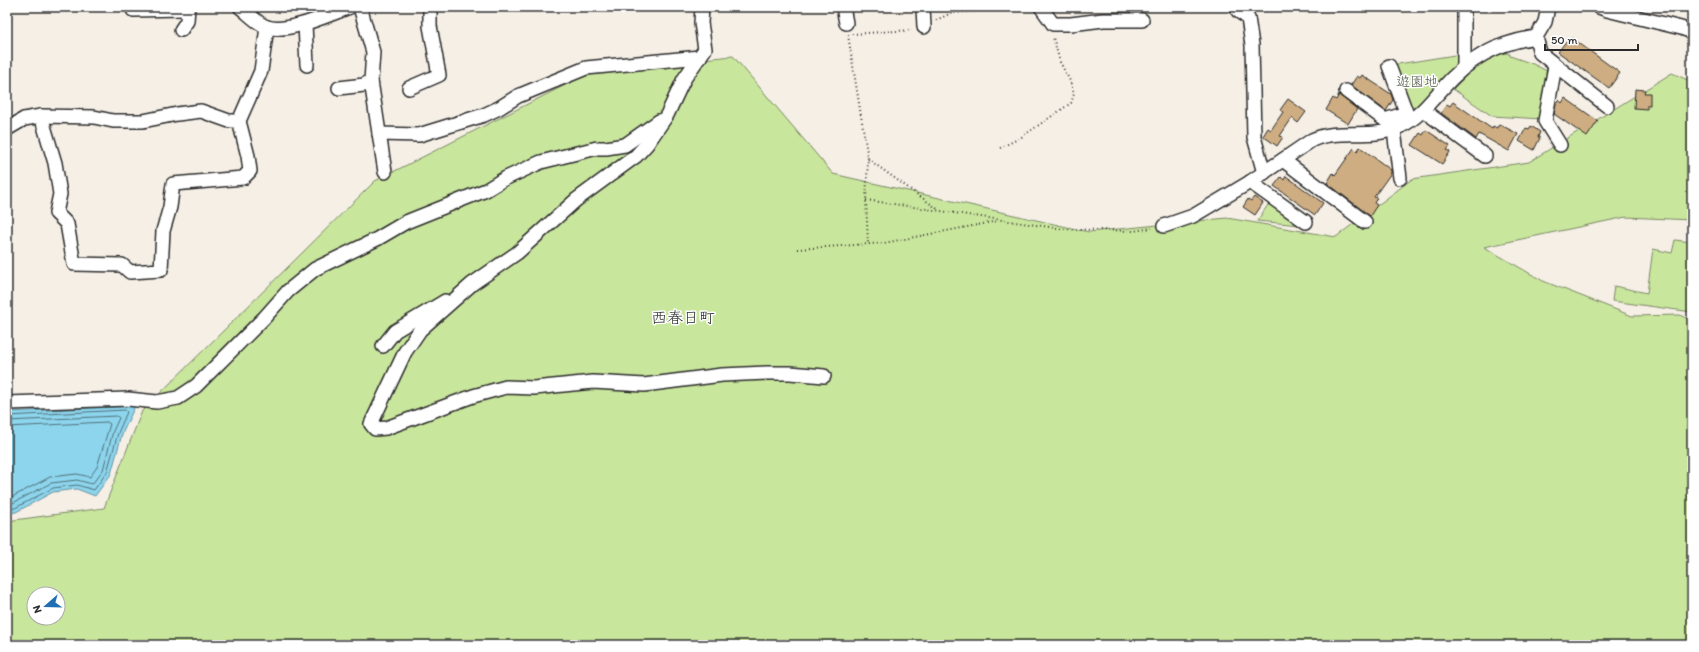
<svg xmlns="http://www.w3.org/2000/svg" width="1699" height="652" font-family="Itim,'Klee One',sans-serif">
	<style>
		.green { fill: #c9e69d; stroke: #7a8864; fill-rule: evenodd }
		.water { fill: #8cd5ed; stroke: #65919f }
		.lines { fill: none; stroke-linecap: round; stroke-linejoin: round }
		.shore { stroke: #526f79; stroke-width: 1 }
		.building { fill: #cdad81; stroke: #2b2b2b }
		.minor-casing { stroke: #2b2b2b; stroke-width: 16 }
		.path { stroke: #2b2b2b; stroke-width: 2; stroke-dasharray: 1 3; stroke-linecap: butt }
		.minor { stroke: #fff; stroke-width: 13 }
		.labels { text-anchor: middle; stroke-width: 3; stroke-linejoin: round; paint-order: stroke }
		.park-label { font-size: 14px; fill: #525a48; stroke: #fff }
		.quarter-label { font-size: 16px; fill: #2b2b2b; stroke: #fff }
	</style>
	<rect width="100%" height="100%" fill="#f5efe6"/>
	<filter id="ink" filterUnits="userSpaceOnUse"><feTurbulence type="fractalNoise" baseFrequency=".025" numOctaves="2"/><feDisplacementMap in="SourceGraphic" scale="8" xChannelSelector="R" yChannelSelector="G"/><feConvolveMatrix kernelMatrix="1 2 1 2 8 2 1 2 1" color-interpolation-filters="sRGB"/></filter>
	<g filter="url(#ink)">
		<g class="green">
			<path d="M1501,52L1510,54V56L1533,64L1551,73L1542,119L1492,116L1453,89L1470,72V69Z"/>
			<path d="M1461,54L1462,61L1409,114L1392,65Z"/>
			<path d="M733,56L833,174L1089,232L1227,218L1336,237L1412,179L1529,162L1672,73L1692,82V220L1626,217L1484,247L1543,281L1632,316L1680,315L1692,321V645H7V521L104,508L142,411L375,181L595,70ZM34,594H58V618H34Z"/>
			<path d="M1270,202L1300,225L1257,221Z"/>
			<path d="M1675,240L1692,242V312L1612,301L1614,286L1647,293L1653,249L1672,253Z"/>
		</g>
		<path class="water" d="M135,406L122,434L111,474L95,496L77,489L53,492L16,512L7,513V412Z"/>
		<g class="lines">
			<g class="shore">
				<path d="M7,416L125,410L127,412L118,433L107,472L94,490L77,485L53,488L15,508L7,509"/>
				<path d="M7,421L117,416L119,418L113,431L103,470L92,484L77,480L51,483L13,503L7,504"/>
				<path d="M7,427L107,422L110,424L97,467L90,477L77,474L50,477L12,497L7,498"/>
			</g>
		</g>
		<g class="building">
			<path d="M1572,38L1620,73L1609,88L1558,52L1567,40L1570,42Z"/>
			<path d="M1362,75L1391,94L1393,100L1386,111L1351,85L1357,76L1360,78Z"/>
			<path d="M1635,89L1645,90L1644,93H1650V105H1647V109L1634,108Z"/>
			<path d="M1339,95L1357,109L1348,124L1326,110L1333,98L1336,100Z"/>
			<path d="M1565,98L1598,121L1587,137L1554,114L1556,105L1559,100L1562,103Z"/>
			<path d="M1288,99L1306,112L1298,123L1292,118L1280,136L1283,137L1277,146L1263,136L1268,128L1271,130L1283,112L1280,110Z"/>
			<path d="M1453,102L1492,129L1493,126L1497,128L1499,124L1518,134L1509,151L1479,134L1476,139L1441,113L1447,104L1450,106Z"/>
			<path d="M1531,126L1540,132L1538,137L1540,138L1534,150L1519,141L1526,128L1529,129Z"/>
			<path d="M1426,130L1450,146L1447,150L1450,152L1442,164L1412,145L1420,133L1423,135Z"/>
			<path d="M1360,147L1391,170V173L1374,197L1377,198L1374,203L1377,205L1370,216L1327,183L1333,173L1335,175L1354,148L1357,151Z"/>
			<path d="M1286,176L1323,203L1315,215L1274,186L1281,177L1284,180Z"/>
			<path d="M1254,197L1263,203L1255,215L1243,207L1248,199L1251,201Z"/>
		</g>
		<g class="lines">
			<defs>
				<g id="minor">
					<path d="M240,7C247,12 259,25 267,27C287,34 330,14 350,7"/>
					<path d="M702,7L701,23L705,49L684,79L667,115L647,144L636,156L576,200L517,253L472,284L420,330L405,352L371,424L375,429L386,428L473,396L506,387L534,388L593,382L644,385L722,375L767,373H790L824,376"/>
					<path d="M843,7L846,23"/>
					<path d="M923,7L924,27"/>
					<path d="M1041,7L1053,24H1071L1103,20H1142"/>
					<path d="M1236,7L1238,11L1248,18L1252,45L1254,137L1264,173"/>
					<path d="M1464,7V66"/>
					<path d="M1599,7L1607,10L1681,28L1692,32"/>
					<path d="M133,10L185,9L187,7"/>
					<path d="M305,24L307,65"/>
					<path d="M181,30L187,21L188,7"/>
					<path d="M1536,37L1540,53L1607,106"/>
					<path d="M1389,66L1409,120"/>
					<path d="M1555,66L1545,121L1560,145"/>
					<path d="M371,81L385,172"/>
					<path d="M339,88L364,85L371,81L373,52L360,7"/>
					<path d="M409,88L439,75L430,26V7"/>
					<path d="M1346,91L1385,120L1406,113"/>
					<path d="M1423,110L1485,156"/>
					<path d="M41,116L55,163L60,194L56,213L67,224L74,264L122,265L130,272L161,270L163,231L170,207L173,184L243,178L250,171L248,156L239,121L261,71L267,27"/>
					<path d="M7,129L24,119L41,116L94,117L113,121H143L177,114L201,111L229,121H239"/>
					<path d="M1394,130L1400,178"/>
					<path d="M379,134L419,135L484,115L499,108L518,96L586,68L700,57"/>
					<path d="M1283,160L1365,222"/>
					<path d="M1250,182L1306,222"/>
					<path d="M1164,226L1193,216L1250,182L1312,140C1340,127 1372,141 1401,126C1418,118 1430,102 1442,89C1468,59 1496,43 1536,37L1545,22L1548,7"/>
					<path d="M383,346L395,331L445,301"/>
					<path d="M7,403L128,399L157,402L178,398L196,386L264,318L288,291L315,269L377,239L406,222L486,190L504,179L541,162L597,148H606L625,145L659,121"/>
				</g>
			</defs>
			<use href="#minor" class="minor-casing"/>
			<g class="path">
				<path d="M936,20L952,13L1027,7"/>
				<path d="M852,34L912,30"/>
				<path d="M848,35L868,159L866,200L868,244"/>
				<path d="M1000,148L1020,138L1071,103L1074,94L1070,81L1060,62L1053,37"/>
				<path d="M868,159L939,210"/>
				<path d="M866,200L1063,229L1133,231L1152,228"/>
				<path d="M797,249L884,243L998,221"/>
			</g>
			<use href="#minor" class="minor"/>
		</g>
	</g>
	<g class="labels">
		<g class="park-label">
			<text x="1417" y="86">遊園地</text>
		</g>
		<g class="quarter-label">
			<text x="683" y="323">西春日町</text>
		</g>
	</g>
	<rect width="1699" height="652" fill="none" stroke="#fff" stroke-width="24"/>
	<rect x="12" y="12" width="1675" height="628" fill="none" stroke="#2b2b2b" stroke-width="1.5" filter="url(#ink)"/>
	<g transform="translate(46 606) rotate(250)"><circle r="19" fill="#ffffff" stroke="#aaaaaa"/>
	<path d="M0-3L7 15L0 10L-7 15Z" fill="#1f6fb2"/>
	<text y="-6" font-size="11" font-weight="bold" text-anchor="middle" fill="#2b2b2b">N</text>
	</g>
	<path d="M1545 44v6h93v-6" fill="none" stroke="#2b2b2b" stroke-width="2"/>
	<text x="1551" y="44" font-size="12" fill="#2b2b2b" stroke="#ffffff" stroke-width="3" paint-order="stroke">50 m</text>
</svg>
